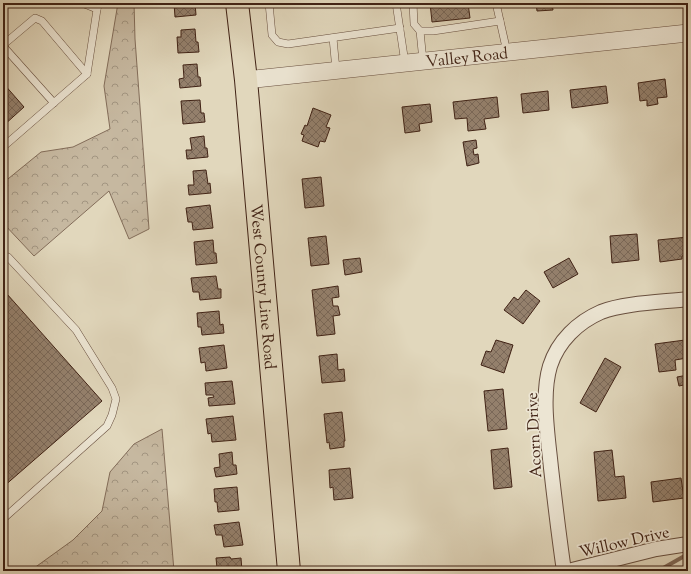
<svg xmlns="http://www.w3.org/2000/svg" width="691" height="574" font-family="'Sorts Mill Goudy',serif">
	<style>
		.forest { fill: url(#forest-crowns); stroke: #836d5a }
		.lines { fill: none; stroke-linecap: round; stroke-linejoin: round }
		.stream { stroke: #806957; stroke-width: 4 }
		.building { fill: url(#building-cross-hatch); stroke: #402215 }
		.service-casing { stroke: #684f3f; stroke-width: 8 }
		.minor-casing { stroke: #684f3f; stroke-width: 16 }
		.tertiary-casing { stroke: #684f3f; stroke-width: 18 }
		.primary-casing { stroke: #402215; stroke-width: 24 }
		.service { stroke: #ece5d3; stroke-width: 7 }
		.minor { stroke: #ece5d3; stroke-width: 14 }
		.tertiary { stroke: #ece5d3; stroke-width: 17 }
		.primary { stroke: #e1d7bc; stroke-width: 22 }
		.labels { text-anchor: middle; stroke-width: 3.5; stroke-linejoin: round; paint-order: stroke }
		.street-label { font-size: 16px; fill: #402215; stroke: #ece5d3 }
	</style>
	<defs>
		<pattern id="forest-crowns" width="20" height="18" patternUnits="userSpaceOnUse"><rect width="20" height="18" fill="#c6b8a0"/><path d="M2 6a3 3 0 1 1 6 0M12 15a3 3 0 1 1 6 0" fill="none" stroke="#a29581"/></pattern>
		<pattern id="building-cross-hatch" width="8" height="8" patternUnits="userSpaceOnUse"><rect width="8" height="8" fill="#94806c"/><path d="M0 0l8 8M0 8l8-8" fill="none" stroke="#7a6858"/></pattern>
	</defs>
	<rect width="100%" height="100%" fill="#e1d7bc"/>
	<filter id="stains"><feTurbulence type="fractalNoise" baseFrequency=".005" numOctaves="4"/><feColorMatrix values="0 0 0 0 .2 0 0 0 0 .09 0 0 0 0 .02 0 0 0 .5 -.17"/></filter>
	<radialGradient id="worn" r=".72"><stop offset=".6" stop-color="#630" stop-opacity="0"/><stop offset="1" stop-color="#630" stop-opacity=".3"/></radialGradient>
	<g class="forest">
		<path d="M118,3H134L135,39L149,229L129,239L109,191L34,256L3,223V183L41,152L73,147L110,129L104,86Z"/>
		<path d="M162,429L174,571H30L73,540L102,511L110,472L134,444Z"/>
	</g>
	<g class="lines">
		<path class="stream" d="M658,571L688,554"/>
	</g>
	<g class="building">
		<path d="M174,3H195L196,15L175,17Z"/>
		<path d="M430,3H468L470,18L432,22Z"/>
		<path d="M536,3H552L553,10L537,11Z"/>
		<path d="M195,29L196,42H198L199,52L178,53L177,37H181V30Z"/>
		<path d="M197,64L198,77H200L201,86L180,88L179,79L184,78L183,65Z"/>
		<path d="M665,79L667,97L657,98L658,104L647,106V100L640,101L638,83Z"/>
		<path d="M3,83L24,107L3,126Z"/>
		<path d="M606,86L608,103L572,108L570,90Z"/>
		<path d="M548,91L549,110L523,113L521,94Z"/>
		<path d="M497,97L499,117L484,119L486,129L468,131L467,118L455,119L453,102Z"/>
		<path d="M200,100L201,113H204L205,122L183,124L181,101Z"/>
		<path d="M430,104L432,122L419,124L420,131L405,133L402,107Z"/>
		<path d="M313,108L331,115L326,127L330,128L325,142L320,141L318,147L302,141L304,135L301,134L305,125L307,126Z"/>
		<path d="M204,136L205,148H207L208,157L187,159L186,150H192L190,138Z"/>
		<path d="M476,140L477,148L473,149L474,155L478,154L479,163L467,166L463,142Z"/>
		<path d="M206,170L208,184L210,183L211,193L189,195L188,185H194L193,171Z"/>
		<path d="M321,177L324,206L305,208L302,179Z"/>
		<path d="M210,205L213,228L193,230L192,222H188L186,208Z"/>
		<path d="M637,234L639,260L612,263L610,236Z"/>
		<path d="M326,236L329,264L311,266L308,238Z"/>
		<path d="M688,237V255L682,256V259L660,262L658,240Z"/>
		<path d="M213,240L214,253H216L217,263L196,265L194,242Z"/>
		<path d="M360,258L362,272L345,275L343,260Z"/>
		<path d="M569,258L578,274L553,288L544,272Z"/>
		<path d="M216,276L218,289H221V298L200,300L199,292H193L191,278Z"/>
		<path d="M338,286L339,297L332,298L333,306H338L340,315L333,316L335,334L317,336L312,290Z"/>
		<path d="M526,290L540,301L523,324L504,310L514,297L518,300Z"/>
		<path d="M7,294L102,401L3,487V298Z"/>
		<path d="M219,311L220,325L223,324L224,333L202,335L201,327H198L197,313Z"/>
		<path d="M496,340L513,345L504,373L481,365L486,351L491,352Z"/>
		<path d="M685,340L687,358L675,360L676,370L659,372L655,344Z"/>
		<path d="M224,345L227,368L206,371L205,362L201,363L199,348Z"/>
		<path d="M337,354L338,370L344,369L345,381L322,383L319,356Z"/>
		<path d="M605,358L621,367L596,412L580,403Z"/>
		<path d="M688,375V384L679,386L677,377Z"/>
		<path d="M232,381L235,404L209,406L208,398L214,397L213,395H206L205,383Z"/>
		<path d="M503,389L507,429L488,431L484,391Z"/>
		<path d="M342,412L345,441H344V447L330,449L329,442L327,443L324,414Z"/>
		<path d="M233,416L236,440L212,442L211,433L208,434L206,419Z"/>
		<path d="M508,448L512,487L494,489L491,450Z"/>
		<path d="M612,450L615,477L624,476L626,498L598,501L594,452Z"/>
		<path d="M232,452L233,465H236L237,474L216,477L214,468L220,467L219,454Z"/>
		<path d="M350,468L353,498L334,500L333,487L330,488L329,470Z"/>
		<path d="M681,478L684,498L653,502L651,482Z"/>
		<path d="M237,487L239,510L218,512L217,502H215L214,489Z"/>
		<path d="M239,522L243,545L224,547L222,535H216L214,525Z"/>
		<path d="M230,557L231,559L241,558L242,571H229V566L217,568L216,558Z"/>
	</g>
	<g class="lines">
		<defs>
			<g id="service">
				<path d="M82,3L97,9"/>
				<path d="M269,3L272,35L278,42L288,44L400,28"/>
				<path d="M396,3L405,63"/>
				<path d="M413,3L414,24L420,31H433L500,21"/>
				<path d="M496,3L507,52"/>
				<path d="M420,31L423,61"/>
				<path d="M333,38L336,70"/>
				<path d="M3,45L35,18L42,21L87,74"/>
				<path d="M3,46L54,103"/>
				<path d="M3,147L87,74L98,3"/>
				<path d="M3,255L8,257L76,330L112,388L116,399L112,415L107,426L3,519"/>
			</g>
			<g id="minor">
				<path d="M564,571C559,537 555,503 551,468C548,437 541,396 550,366C558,341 578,322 601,312C624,303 663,302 688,299"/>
				<path d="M568,571L656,549L688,544"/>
			</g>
			<g id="tertiary">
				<path id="s1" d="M246,80L688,33"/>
			</g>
			<g id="primary">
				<path id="s2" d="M237,3L246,80L289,571"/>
			</g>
		</defs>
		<use href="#service" class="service-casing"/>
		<use href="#minor" class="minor-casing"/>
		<use href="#tertiary" class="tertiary-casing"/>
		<use href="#primary" class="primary-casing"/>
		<use href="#service" class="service"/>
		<use href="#minor" class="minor"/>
		<use href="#tertiary" class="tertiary"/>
		<use href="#primary" class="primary"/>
	</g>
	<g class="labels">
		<g class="street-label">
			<text dy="6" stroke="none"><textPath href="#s1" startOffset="222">Valley Road</textPath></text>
			<text dy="6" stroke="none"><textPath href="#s2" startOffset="285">West County Line Road</textPath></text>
			<text transform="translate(533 435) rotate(-93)" y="6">Acorn Drive</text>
			<text transform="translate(624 541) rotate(-13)" y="6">Willow Drive</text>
		</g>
	</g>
	<rect width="691" height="574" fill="none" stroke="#e1d7bc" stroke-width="16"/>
	<rect x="4" y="4" width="683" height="566" fill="none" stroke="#402215" stroke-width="2"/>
	<rect x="8" y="8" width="675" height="558" fill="none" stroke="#402215"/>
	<rect width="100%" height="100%" filter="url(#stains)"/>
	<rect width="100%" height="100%" fill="url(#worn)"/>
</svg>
